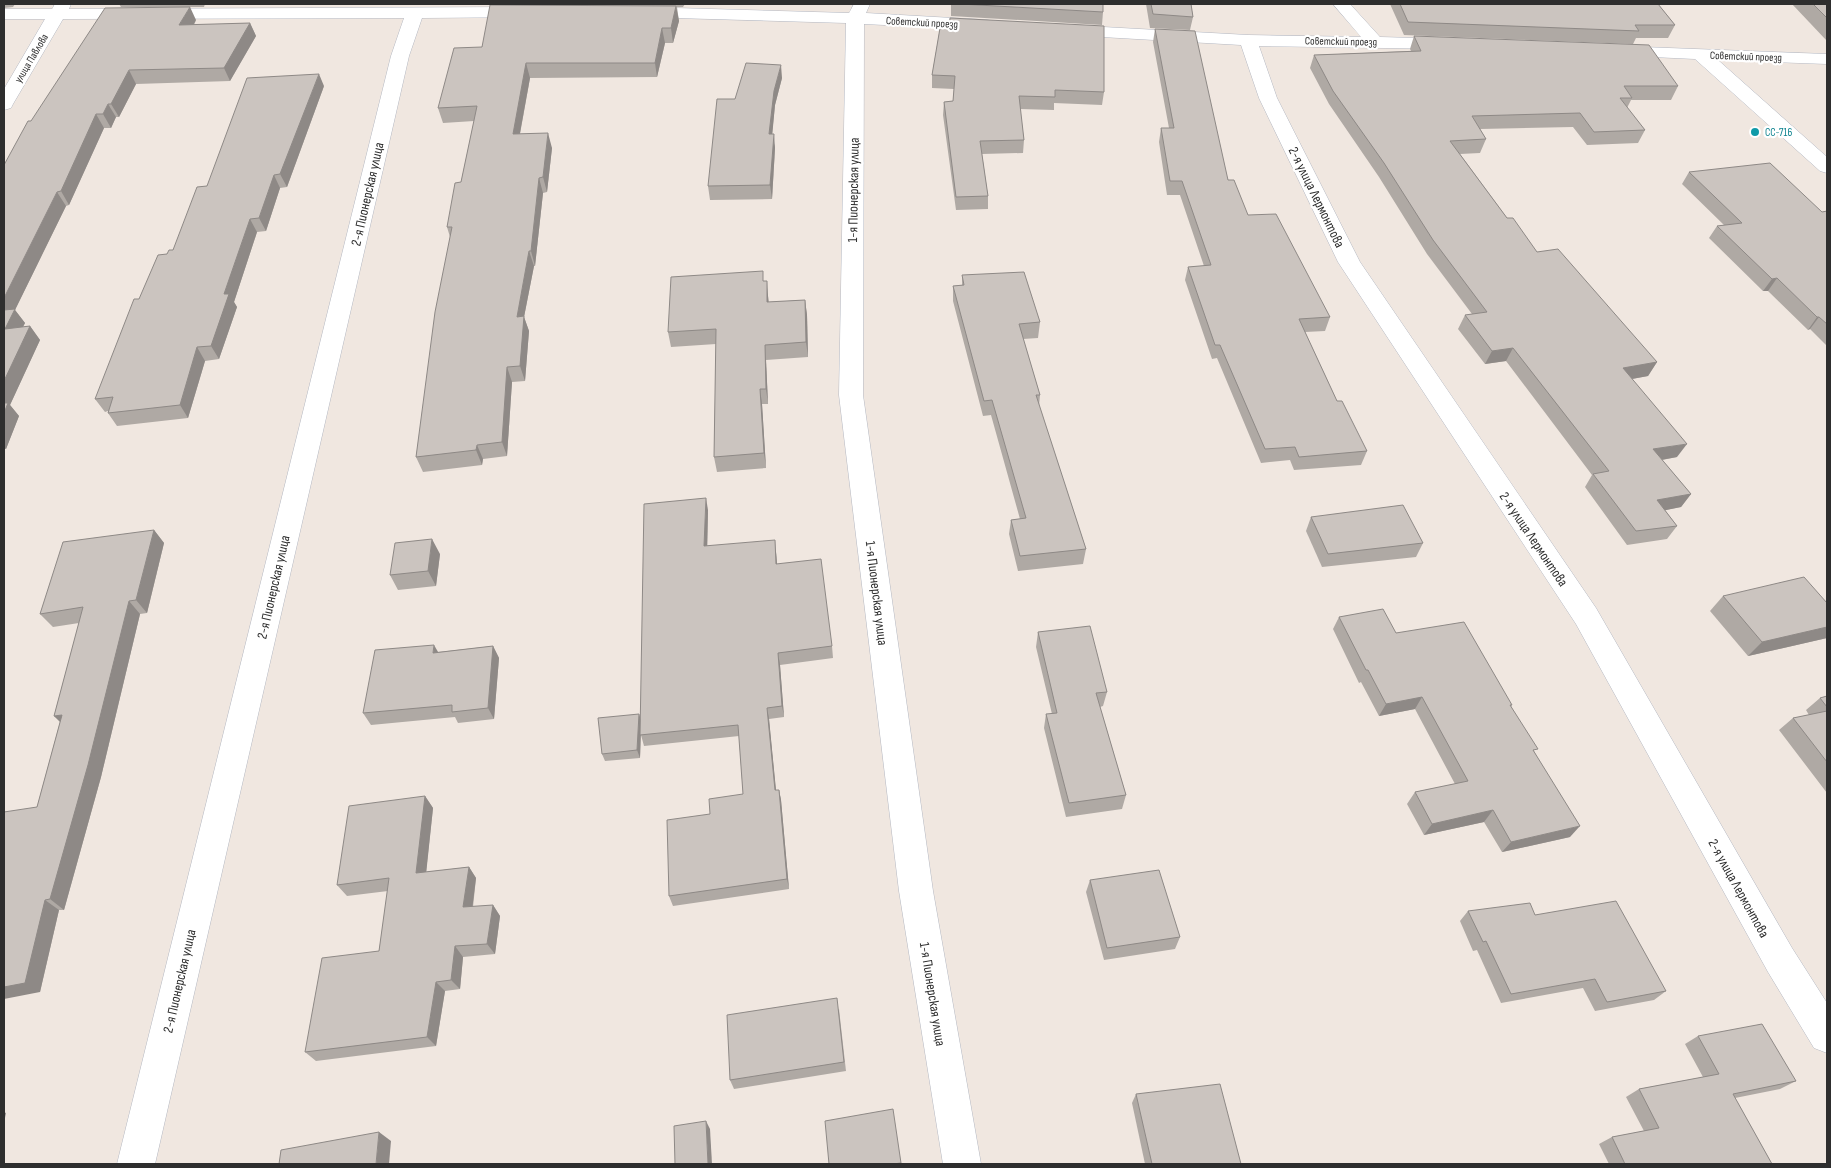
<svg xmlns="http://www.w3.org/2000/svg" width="1831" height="1168" font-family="'Sofia Sans Condensed',sans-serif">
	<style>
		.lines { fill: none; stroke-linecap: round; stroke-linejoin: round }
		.minor-casing { stroke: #b4b8c2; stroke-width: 1 }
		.minor { fill: #fff; fill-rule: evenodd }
		.wall { fill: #afa9a4 }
		.shaded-wall { fill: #8e8986 }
		.building { fill: #cbc4bf; stroke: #8e8986 }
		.culture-dot { fill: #0f9aa8; stroke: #fff; stroke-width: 2 }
		.labels { text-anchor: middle; stroke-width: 4.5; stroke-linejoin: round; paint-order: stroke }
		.far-street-label { font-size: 11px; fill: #2e2e2e; stroke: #fff }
		.far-culture-label { font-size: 11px; fill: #0d838f; stroke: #fff; text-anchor: start }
		.street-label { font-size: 14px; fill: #2e2e2e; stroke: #fff }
	</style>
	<rect width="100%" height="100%" fill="#f0e7e0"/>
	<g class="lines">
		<defs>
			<g id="minor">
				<path d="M55,4H71L69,9L527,7L533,8L536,12L533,16L527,17L422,18L409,56L155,1164H117L391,56L404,18L63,19L13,104L11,108L4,110V89L45,19H4V9H52Z"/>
				<path d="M854,4H870L866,13L987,20L993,21L996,25L993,29L987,30L864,24L863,395L933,891L981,1164H943L899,891L839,395L846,23L640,17L634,16L631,12L634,8L640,7L849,13Z"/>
				<path d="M1333,4H1350L1380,37L1449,39L1455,40L1458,44L1455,48L1449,49L1259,46L1277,98L1360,262L1596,608L1792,948L1827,1003V1053L1814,1048L1768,972L1576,624L1338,262L1259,98L1241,45L1067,35L1061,34L1058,30L1061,26L1067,25L1248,35L1361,37Z"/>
				<path d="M1616,46L1827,54V64L1718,60L1827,157V173L1820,171L1695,59L1610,55L1607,51L1610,47Z"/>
			</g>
		</defs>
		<use href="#minor" class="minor-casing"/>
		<use href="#minor" class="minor"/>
	</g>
	<g class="wall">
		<path d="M4,4H15L13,7L4,8Z"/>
		<path d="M119,4H205L204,7H121Z"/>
		<path d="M496,4H685L683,7H677L679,21L673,43H665L657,77L530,78L520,134L552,148L547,192L543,193L535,266H534L524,317L529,331L525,381L512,382L507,456L483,459L482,465L423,472L416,457L450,237L447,227L461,182L474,121L443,123L438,108L482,47L496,5Z"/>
		<path d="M951,4H1103V12L1102,25L951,16Z"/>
		<path d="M1146,4H1191L1193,17L1190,30L1150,28Z"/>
		<path d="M1390,4H1658L1675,25L1668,38H1636L1633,44L1404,35Z"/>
		<path d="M1792,4H1827V41Z"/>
		<path d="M196,20L194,25L250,23L256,36L230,81L136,84L119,117H116L111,128H104L69,205L66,206L15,310L25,323L23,327L30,326L40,340L10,405L19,416L6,449H4V165Z"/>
		<path d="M940,28L1104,92L1102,105L1054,103V110L1020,109L1024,140L1023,153L982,154L988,196V209L956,210L943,115L944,102L953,101L954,89L932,88V75Z"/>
		<path d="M1155,29L1228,180L1248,215L1330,317L1325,331L1305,332L1337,401L1367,451L1361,465L1294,470L1290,460L1261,463L1217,358L1212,359L1185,280L1188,267L1204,266L1180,195H1167L1159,142L1161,128H1169L1153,42Z"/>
		<path d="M1414,36L1678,86L1671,100H1631L1627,108L1645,130L1638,143L1587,145L1573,127L1480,129L1486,139L1480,153L1460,154L1507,218L1537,252L1657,362L1648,376L1632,379L1677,457L1662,460L1691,494L1681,507L1665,510L1677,526L1667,539L1627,545L1585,487L1592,475L1506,361L1485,364L1458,329L1465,315L1472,314L1427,254L1379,177L1329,104L1310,68L1314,55L1411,51L1410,49Z"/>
		<path d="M782,78L775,105L772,134L775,148L772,199L710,200L708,186L735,99Z"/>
		<path d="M324,86L287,187L280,188L266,231L257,232L234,302L237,307L219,359L205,361L188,418L117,426L108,413V411L105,412L95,399L139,299L167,254L173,250L207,186Z"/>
		<path d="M1689,172L1822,212L1827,211V346L1810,329L1808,330L1768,291H1763L1709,238L1717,226L1724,225L1682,184Z"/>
		<path d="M962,275L1040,322L1038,338L1023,339L1040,395L1039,406L1086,549L1083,564L1018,571L1009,534L1011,520L1020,519L991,415L983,416L953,301V286L962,285Z"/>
		<path d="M764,281L768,296L769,302L805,300L807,315L808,357L766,360L768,404H762L766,468L717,472L714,457L716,344L671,347L668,332Z"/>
		<path d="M708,510L707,546L776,552L777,564L832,646L833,658L780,665L784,717L769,719L776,790H779L781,800L789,889L673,906L669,896L710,814L743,794L739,736L644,746L641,735L640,758L605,761L602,754L639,714L641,720Z"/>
		<path d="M1311,517L1423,543L1416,557L1322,567L1306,531Z"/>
		<path d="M154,530L164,543L147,613L140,614L101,777L64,910H59L40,992L37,807L60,722L54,716L79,623L53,627L40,614Z"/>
		<path d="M440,554L436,586L398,590L390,575Z"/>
		<path d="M1723,596L1827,603V638L1748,656L1710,611Z"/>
		<path d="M1339,617L1396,633L1512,705L1511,706L1535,753L1570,837L1502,852L1484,822L1424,835L1407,804L1415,792L1455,784L1415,709L1379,716L1361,682L1359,683L1333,629Z"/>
		<path d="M1038,632L1107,692L1103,706L1100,707L1126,795L1122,809L1066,817L1044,728L1046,714H1052L1036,647Z"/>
		<path d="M493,646L499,658L494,719L458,723L455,717L371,725L363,713L438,652Z"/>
		<path d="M1827,696V793L1779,730L1793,718L1809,715L1806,710L1820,698Z"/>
		<path d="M425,796L433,808L426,872L469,867L476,878L473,907L493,905L500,916L495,954L463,957L460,989L445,991L436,1046L316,1061L305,1052L379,951L388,891L347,896L337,885Z"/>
		<path d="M1090,880L1180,937L1175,949L1104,960L1086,892Z"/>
		<path d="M1468,911L1535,915L1666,991L1654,1000L1595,1011L1583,988L1501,1003L1477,950L1473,951L1460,921Z"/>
		<path d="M839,1009L846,1071L734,1089L730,1080Z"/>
		<path d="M1698,1036L1796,1081L1780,1089L1735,1098L1772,1164H1609L1599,1144L1612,1137L1644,1131L1626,1097L1639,1089L1703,1077L1685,1044Z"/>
		<path d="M1136,1094L1241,1164H1145L1132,1103Z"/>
	</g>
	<g class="shaded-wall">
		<path d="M676,6L679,21L673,43L671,28Z"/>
		<path d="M190,7L196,20L186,38L179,25Z"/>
		<path d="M250,23L256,36L230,81L224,68Z"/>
		<path d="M662,28L665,43L657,77L655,63Z"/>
		<path d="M526,63L530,78L517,149L513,134Z"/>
		<path d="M781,65L782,78L775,105L771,148L769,134L774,91Z"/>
		<path d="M129,70L136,84L119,117L111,104Z"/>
		<path d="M319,74L324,86L287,187L280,174Z"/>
		<path d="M108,104L116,117L111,128L103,114Z"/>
		<path d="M96,114L104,128L69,205L61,191Z"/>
		<path d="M548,133L552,148L547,192L543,177Z"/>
		<path d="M774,134L775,148L772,199L770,185Z"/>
		<path d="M274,175L280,188L266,231L259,218Z"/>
		<path d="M539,178L543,193L535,266L531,251Z"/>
		<path d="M57,192L66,206L15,310L25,323L15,342L5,329L4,318V298Z"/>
		<path d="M250,219L257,232L234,302L237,307L219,359L211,346L224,294Z"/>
		<path d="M529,251L534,266L524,317L529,331L525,381L520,366L517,317Z"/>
		<path d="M1777,278L1768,291H1763L1772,279Z"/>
		<path d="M767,281L768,296L769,317L767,302Z"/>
		<path d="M805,300L807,315L808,357L806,342Z"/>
		<path d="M1817,317H1819L1810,329L1808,330Z"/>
		<path d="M30,326L40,340L10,405L19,416L6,449L4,447V381Z"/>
		<path d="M765,345L766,360L768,404L766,389Z"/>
		<path d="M197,347L205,361L188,418L180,405Z"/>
		<path d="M1513,348L1506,361L1485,364L1492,351Z"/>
		<path d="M1657,362L1648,376L1615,382L1623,368Z"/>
		<path d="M507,367L512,382L507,456L502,442Z"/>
		<path d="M760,389L762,404L766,468L764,453Z"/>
		<path d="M1687,444L1677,457L1644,463L1653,449Z"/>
		<path d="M477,445L483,459L482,465L476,450Z"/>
		<path d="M1691,494L1681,507L1647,514L1657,500Z"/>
		<path d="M706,498L708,510L707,558L704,546Z"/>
		<path d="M154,530L164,543L147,613L136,600Z"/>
		<path d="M432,539L440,554L436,586L428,571Z"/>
		<path d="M775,540L778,576L776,564Z"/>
		<path d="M129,601L140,614L101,777L64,910L50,899Z"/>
		<path d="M1827,627V638L1748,656L1762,642Z"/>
		<path d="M434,645L441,657L433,653Z"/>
		<path d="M493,646L499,658L494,719L488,708Z"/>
		<path d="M778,653L780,665L784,717L782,706Z"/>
		<path d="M1422,697L1415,709L1379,716L1386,704Z"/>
		<path d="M767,708L769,719L777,801L775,790Z"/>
		<path d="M639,714L641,721L640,758L637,750Z"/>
		<path d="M62,715L67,728L54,716Z"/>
		<path d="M779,790L781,800L789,889L787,879Z"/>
		<path d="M425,796L433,808L425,884L416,873Z"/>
		<path d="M1493,810L1484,822L1424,835L1432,824Z"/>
		<path d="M1580,826L1570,837L1502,852L1511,842Z"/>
		<path d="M469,867L476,878L471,918L463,907Z"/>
		<path d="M45,900L59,910L40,992L4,999V987Z"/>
		<path d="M493,905L500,916L495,954L487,944Z"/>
		<path d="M455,946L463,957L460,989L451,980Z"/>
		<path d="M436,982L445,991L436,1046L427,1037Z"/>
		<path d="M4,1112L6,1113L4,1123Z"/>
		<path d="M706,1121L710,1129L712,1164H708Z"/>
		<path d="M379,1132L391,1141L389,1164H376Z"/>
	</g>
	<g class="building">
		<path d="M960,4H1103V12Z"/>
		<path d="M1151,4H1191L1193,17L1153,14Z"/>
		<path d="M1400,4H1658L1675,25H1635L1639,31L1408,22Z"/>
		<path d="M1813,4H1827V18Z"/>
		<path d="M490,5L676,6L671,28H662L655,63H526L513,134L548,133L543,177L539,178L531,251H529L517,317L524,316L520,366L507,367L502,442L477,445L476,450L416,457L435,312L452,227H447L455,183L461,182L477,106L438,108L454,48L482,47Z"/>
		<path d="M190,7L179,25L250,23L224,68L129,70L111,104H108L103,114H96L61,191L57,192L4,298V165L28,121H31L105,8Z"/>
		<path d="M950,18L1104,26V92L1055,90V97L1019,96L1024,140L980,141L988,196L956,197L944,102L953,101L955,76L932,75L940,28L949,29Z"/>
		<path d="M1155,29L1195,31L1228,180H1234L1248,215L1276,214L1330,317L1299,319L1337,401H1342L1367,451L1299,457L1295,447L1265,449L1220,345H1215L1188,267L1211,265L1182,181H1170L1161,128H1174Z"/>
		<path d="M1414,36L1649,45L1678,86H1624L1632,98H1620L1645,130L1594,132L1580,113L1472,116L1486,139L1450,141L1507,218H1513L1537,252L1558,249L1657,362L1623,368L1687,444L1653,449L1691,494L1657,500L1677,526L1636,531L1593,474L1609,471L1513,348L1492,351L1465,315L1487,312L1433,240L1384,163L1333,91L1314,55L1421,51Z"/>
		<path d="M746,63L781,65L774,91L769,134H774L770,185L708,186L717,99H735Z"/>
		<path d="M319,74L280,174L274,175L259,218L250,219L224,294H229L211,346L197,347L180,405L108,413L113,397L95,399L134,299H139L158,255L167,254L169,250H173L197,187L207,186L247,78Z"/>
		<path d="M1770,163L1822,212L1827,211V324L1819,317H1817L1777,278L1772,279L1717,226L1742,223L1689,172Z"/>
		<path d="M763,271V281H767V302L805,300L806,342L765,345L766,389H760L764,453L714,457L716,329L668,332L671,277Z"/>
		<path d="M1024,272L1040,322L1019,324L1040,395H1036L1086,549L1020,556L1011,520L1026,518L992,400L984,401L953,286L964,285L962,275Z"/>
		<path d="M15,309L5,329L30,326L4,381V310Z"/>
		<path d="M4,403H8L4,413Z"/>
		<path d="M706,498L704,546L775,540L776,564L821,559L832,646L778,653L782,706L767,708L775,790H779L787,879L669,896L667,820L710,814L709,799L743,794L738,725L640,735L644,504Z"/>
		<path d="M1403,505L1423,543L1328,554L1311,517Z"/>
		<path d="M154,530L136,600L129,601L88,765L50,899L45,900L25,983L4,987V812L37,807L62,715L54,716L83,607L40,614L63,542Z"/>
		<path d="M432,539L428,571L390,575L395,543Z"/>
		<path d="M1804,577L1827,603V627L1762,642L1723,596Z"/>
		<path d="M1383,609L1396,633L1464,622L1512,705H1510L1538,749L1533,750L1580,826L1511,842L1493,810L1432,824L1415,792L1468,781L1422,697L1386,704L1368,670H1366L1339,617Z"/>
		<path d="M1090,626L1107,692L1096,693L1126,795L1069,803L1046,714L1057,713L1038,632Z"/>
		<path d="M434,645L433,653L493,646L488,708L452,712V705L363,713L375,650Z"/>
		<path d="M1827,696V707L1820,698Z"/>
		<path d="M1827,711V762L1793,718Z"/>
		<path d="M639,714L637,750L602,754L598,718Z"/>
		<path d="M425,796L416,873L469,867L463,907L493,905L487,944L455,946L451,980L436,982L427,1037L305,1052L322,958L379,951L389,878L337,885L349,806Z"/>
		<path d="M1159,870L1180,937L1107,948L1090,880Z"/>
		<path d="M1616,901L1666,991L1607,1002L1595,979L1511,994L1486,941L1483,942L1468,911L1530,903L1535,915Z"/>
		<path d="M837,998L844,1062L730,1080L727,1015Z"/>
		<path d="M1762,1024L1796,1081L1733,1094L1772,1164H1625L1612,1137L1659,1128L1639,1089L1719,1074L1698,1036Z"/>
		<path d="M1220,1084L1241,1164H1152L1136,1094Z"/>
		<path d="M893,1109L901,1163L893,1164H829L825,1121Z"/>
		<path d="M706,1121L708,1164H675L674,1126Z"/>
		<path d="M379,1132L376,1164H279L281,1150Z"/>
	</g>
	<circle class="culture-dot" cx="1755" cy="132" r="5"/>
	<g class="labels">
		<g class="far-street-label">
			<text transform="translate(922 22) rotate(3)" y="4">Советский проезд</text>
			<text transform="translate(1341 41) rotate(1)" y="4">Советский проезд</text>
			<text transform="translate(1746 56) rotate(2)" y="4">Советский проезд</text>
			<text transform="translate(31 58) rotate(-59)" y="4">улица Павлова</text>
		</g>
		<g class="far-culture-label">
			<text x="1765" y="136">СС-716</text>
		</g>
		<g class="street-label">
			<text transform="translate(853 190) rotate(-89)" y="5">1-я Пионерская улица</text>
			<text transform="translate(367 194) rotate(-77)" y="5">2-я Пионерская улица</text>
			<text transform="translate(1317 197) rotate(64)" y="5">2-я улица Лермонтова</text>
			<text transform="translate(1534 539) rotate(56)" y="5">2-я улица Лермонтова</text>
			<text transform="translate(273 587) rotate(-77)" y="5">2-я Пионерская улица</text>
			<text transform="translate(877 593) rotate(83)" y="5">1-я Пионерская улица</text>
			<text transform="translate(1739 888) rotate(61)" y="5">2-я улица Лермонтова</text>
			<text transform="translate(179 981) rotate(-77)" y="5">2-я Пионерская улица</text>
			<text transform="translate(933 994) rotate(81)" y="5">1-я Пионерская улица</text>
		</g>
	</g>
	<rect width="1831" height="1168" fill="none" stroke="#2e2e2e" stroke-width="10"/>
</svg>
